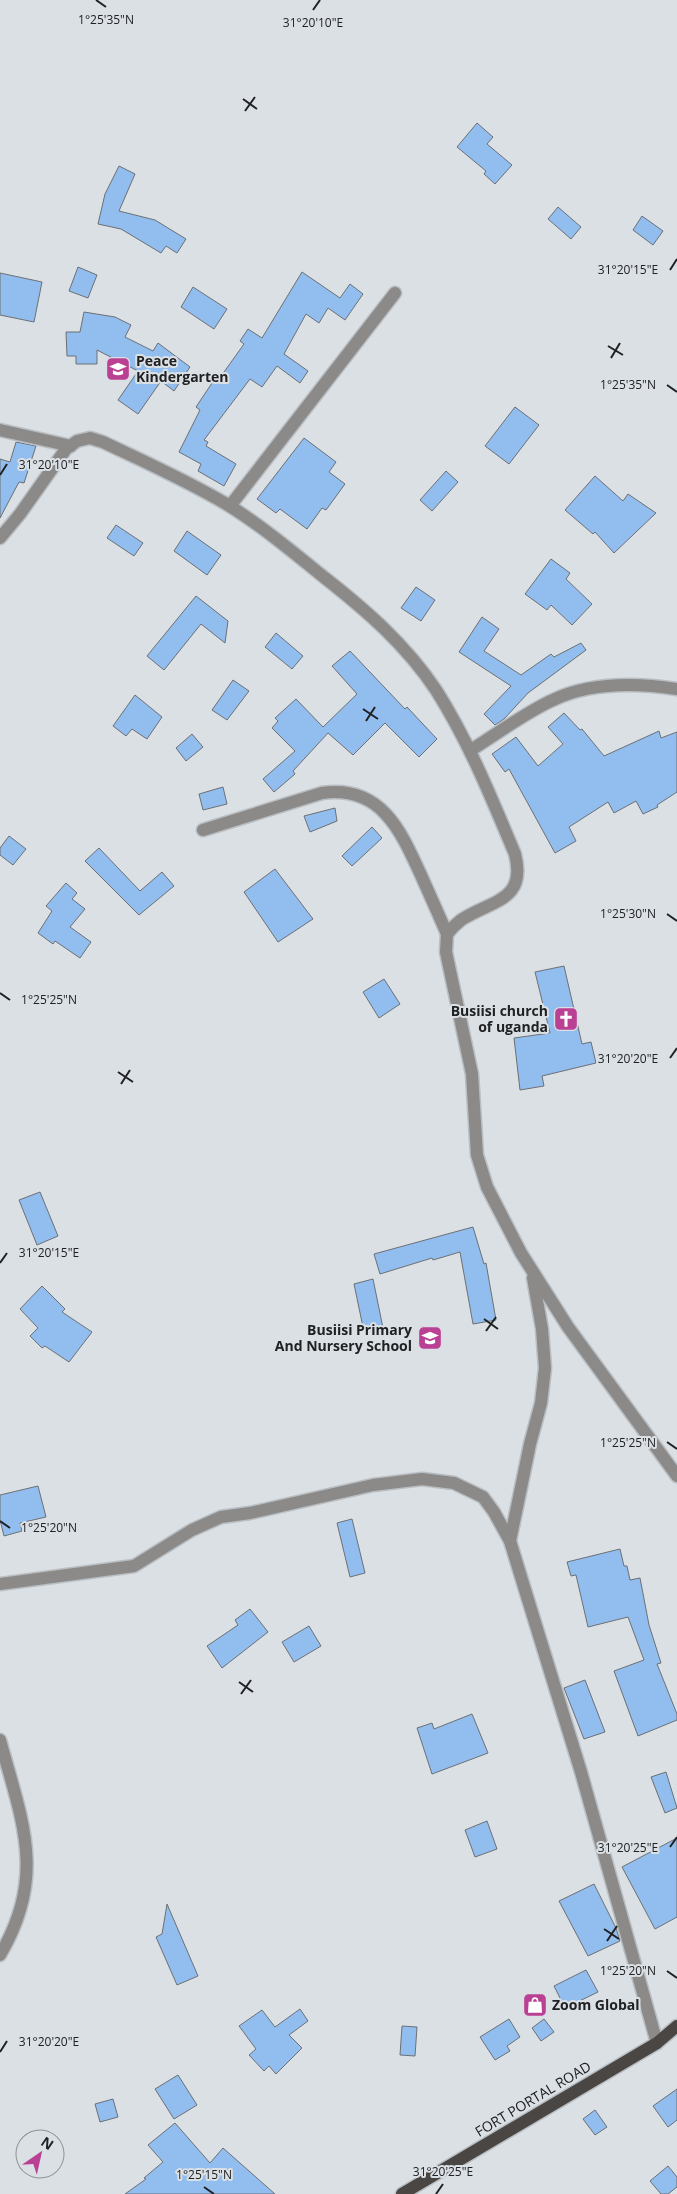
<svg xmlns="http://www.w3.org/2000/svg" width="677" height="2194" font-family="'Open Sans',sans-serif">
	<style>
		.building { fill: #92bdef; stroke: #6c7074 }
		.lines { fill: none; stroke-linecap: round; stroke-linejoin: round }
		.minor-casing { stroke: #b9bec2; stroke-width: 15 }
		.primary-casing { stroke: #b9bec2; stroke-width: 15 }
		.minor { stroke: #8c8a88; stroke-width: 12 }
		.primary { stroke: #494643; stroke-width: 12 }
		.ticks { fill: none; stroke: #202123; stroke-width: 2 }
		.labels { text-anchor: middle; stroke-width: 4; stroke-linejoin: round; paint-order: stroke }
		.poi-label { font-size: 14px; font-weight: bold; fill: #202123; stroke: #dbe0e5; text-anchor: start }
		.street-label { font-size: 14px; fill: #202123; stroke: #dbe0e5 }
		.ticks-label { font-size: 12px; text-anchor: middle; fill: #202123; stroke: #dbe0e5; stroke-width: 4; stroke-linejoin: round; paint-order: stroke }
	</style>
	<rect width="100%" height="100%" fill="#dbe0e5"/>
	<g class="building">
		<path d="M477,123L493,137L487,144L512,165L495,184L484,174L486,171L457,147Z"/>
		<path d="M119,166L135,174L119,211L155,220L186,239L177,253L166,246L161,253L121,229L98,224L105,194Z"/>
		<path d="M558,207L581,227L571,239L548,219Z"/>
		<path d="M642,216L663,231L653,245L633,230Z"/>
		<path d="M78,267L97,275L88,298L69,291Z"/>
		<path d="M302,272L340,298L350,284L363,294L345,320L328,308L319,323L306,314L284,354L308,371L300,383L277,366L262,387L250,379L204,440L208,442L206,446L236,464L224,486L198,471L201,464L179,452L200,410L196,407L216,377L219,379L244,344L240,341L248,329L262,338Z"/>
		<path d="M0,273L42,282L34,322L0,315Z"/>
		<path d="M193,287L227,309L214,329L181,307Z"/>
		<path d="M84,312L115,317L131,325L125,337L153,351L158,343L190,367L174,391L161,381L138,414L118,400L138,371L97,350V364H76V356H67L66,332H80Z"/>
		<path d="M515,407L539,425L509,464L485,446Z"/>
		<path d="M304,438L336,462L329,472L345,484L326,510L322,508L307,529L280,509L276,513L257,499Z"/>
		<path d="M16,442L36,446L24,483L19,482L0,518V459L10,462Z"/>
		<path d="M446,471L458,482L432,511L420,500Z"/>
		<path d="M595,476L623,501L628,494L656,513L614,553L595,532L593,534L565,510Z"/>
		<path d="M116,525L143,543L134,556L107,538Z"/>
		<path d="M187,531L221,555L207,575L174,551Z"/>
		<path d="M551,559L570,573L566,579L592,604L572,625L551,605L547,610L525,594Z"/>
		<path d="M416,587L435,600L421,621L401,608Z"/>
		<path d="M196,596L228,621L225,643L201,624L164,670L147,656Z"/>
		<path d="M482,617L499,629L484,651L521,675L551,654L554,657L581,643L586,650L528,693L504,719L495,725L484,714L511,686L459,652Z"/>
		<path d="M276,633L303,656L292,669L265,647Z"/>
		<path d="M350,651L405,709L407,707L437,739L419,757L385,723L353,755L328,733L293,771L295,774L274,792L263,779L295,751L272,728L278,721L275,718L296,699L323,727L357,694L332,666Z"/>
		<path d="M233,680L249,691L227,720L212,710Z"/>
		<path d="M135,695L162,717L147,739L132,729L126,736L113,726Z"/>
		<path d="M564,713L580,730L582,729L604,756L659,731L661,738L677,732V792L657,805L658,807L643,814L636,801L614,813L608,802L569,827L576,841L555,853L509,769L505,772L492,754L516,737L538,766L563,744L548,727Z"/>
		<path d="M192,734L203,747L186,761L176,748Z"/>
		<path d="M223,787L227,804L203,810L199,794Z"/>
		<path d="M335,808L337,821L310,832L304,816Z"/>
		<path d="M372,827L382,838L352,866L342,856Z"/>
		<path d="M9,836L26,849L13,865L0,855V848Z"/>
		<path d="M99,848L140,891L162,872L174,886L139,915L85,861Z"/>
		<path d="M275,869L313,919L278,942L244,892Z"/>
		<path d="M66,883L77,893L72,899L85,909L70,927L91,942L80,958L55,941L53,944L38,933L52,911L46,906Z"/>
		<path d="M564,966L582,1044L591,1042L596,1063L542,1076L544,1086L520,1090L514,1038L550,1033L535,972Z"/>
		<path d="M384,979L400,1004L379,1018L363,992Z"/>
		<path d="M40,1192L58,1236L37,1245L19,1200Z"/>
		<path d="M473,1227L484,1264L486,1263L496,1320L473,1324L460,1252L433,1260L432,1258L380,1274L374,1254Z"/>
		<path d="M373,1279L383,1328L364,1332L354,1284Z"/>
		<path d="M42,1286L65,1309L62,1312L92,1332L69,1362L45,1346L42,1348L30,1336L38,1328L20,1309Z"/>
		<path d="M38,1486L46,1517L20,1523L22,1531L4,1536L0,1520V1495Z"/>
		<path d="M352,1519L365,1573L350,1577L337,1523Z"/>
		<path d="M620,1549L624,1566H627L630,1580L640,1578L649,1625L661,1663L657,1664L677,1714V1720L638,1736L614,1671L644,1660L628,1617L588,1627L576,1575L571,1576L567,1562Z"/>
		<path d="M250,1609L268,1632L222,1668L207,1646L238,1625L235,1620Z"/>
		<path d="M309,1626L321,1646L294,1662L282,1642Z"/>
		<path d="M585,1680L605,1732L584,1739L564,1688Z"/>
		<path d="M472,1714L488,1753L432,1774L417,1728L432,1723L434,1729Z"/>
		<path d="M666,1772L677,1808L665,1813L651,1777Z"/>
		<path d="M487,1821L497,1849L475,1857L465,1830Z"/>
		<path d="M677,1838V1917L655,1929L622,1867Z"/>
		<path d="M594,1884L616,1928L620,1941L588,1956L559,1901Z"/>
		<path d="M167,1904L198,1976L177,1985L156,1937L162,1934Z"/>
		<path d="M586,1970L598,1992L565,2008L554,1986Z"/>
		<path d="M300,2009L308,2021L289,2035L302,2048L276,2074L269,2066L264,2071L249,2055L256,2049L239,2026L262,2010L275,2027Z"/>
		<path d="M509,2019L520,2037L507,2046L510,2051L495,2060L480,2037Z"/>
		<path d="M544,2019L554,2032L541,2041L532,2028Z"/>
		<path d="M402,2026L417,2027L415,2056L400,2055Z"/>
		<path d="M178,2075L197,2105L174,2119L155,2089Z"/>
		<path d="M677,2089V2120L668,2127L653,2106Z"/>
		<path d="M113,2099L118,2117L100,2122L95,2104Z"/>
		<path d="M595,2110L607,2127L595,2135L583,2119Z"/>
		<path d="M175,2123L210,2163L223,2148L275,2194H125L146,2179L144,2178L163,2162L148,2145Z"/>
		<path d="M668,2166L677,2177V2187L668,2194H661L650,2181Z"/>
	</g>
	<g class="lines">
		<defs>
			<g id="minor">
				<path d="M0,430L71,446"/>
				<path d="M230,506L395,293"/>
				<path d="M0,538L20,514L66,449L77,441L90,438L103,442C145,462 188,481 228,505C262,526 294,553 325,578C367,611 406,645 436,690C469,742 491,797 515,854C527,901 492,900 461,920C456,924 451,929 447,934L446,952L472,1074L477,1155L487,1187L521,1253L568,1327L677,1476"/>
				<path d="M471,750C497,734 526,712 553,700C591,682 637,683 677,689"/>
				<path d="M203,830L322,793C380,785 400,829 420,873C429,893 438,913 447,934"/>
				<path d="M510,1541L530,1444L541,1403L545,1368L542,1329L533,1278"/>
				<path d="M0,1584L134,1566L192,1530L221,1517L250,1513L373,1485L422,1479L454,1483L483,1497L494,1512L510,1541L581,1772L657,2043"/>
				<path d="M0,1740C22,1821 47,1876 0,1955"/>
			</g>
			<path id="primary" d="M402,2194L657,2043L677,2026"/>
		</defs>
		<use href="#minor" class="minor-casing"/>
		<use href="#primary" class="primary-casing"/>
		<use href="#minor" class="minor"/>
		<use href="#primary" class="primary"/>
	</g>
	<path class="ticks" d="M96,0L106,7M313,10L320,0M243,99L257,109M245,111L255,97M670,270L677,259M608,346L623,355M611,358L620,343M667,385L677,392M0,475L7,464M363,709L378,719M366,721L375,707M667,914L677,921M0,993L10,1000M670,1058L677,1048M118,1072L133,1082M121,1084L130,1070M0,1263L7,1253M484,1319L498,1329M486,1331L496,1317M667,1442L677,1449M0,1521L10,1528M239,1682L253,1692M241,1694L251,1680M670,1847L677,1837M604,1929L619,1939M607,1941L617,1926M667,1971L677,1978M0,2052L7,2041M204,2187L214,2194M436,2194L443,2184"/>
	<defs>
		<symbol id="school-square" viewBox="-11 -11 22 22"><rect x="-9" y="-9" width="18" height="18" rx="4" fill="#ba4093" stroke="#dbe0e5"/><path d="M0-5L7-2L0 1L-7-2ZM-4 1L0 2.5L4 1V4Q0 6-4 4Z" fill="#fff"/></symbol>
		<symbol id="church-square" viewBox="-11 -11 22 22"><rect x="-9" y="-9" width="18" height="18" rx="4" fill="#ba4093" stroke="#dbe0e5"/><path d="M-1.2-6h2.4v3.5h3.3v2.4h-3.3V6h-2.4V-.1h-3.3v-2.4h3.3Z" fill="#fff"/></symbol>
		<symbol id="shop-square" viewBox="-11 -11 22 22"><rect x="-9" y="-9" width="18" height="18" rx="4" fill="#ba4093" stroke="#dbe0e5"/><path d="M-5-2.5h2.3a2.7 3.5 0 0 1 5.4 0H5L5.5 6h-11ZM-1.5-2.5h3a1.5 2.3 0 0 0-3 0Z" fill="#fff"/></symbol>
	</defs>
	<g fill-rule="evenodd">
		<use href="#school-square" x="104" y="355" width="28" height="28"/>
		<use href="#church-square" x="552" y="1005" width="28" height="28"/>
		<use href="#school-square" x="416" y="1324" width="28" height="28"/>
		<use href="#shop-square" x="521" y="1991" width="28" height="28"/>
	</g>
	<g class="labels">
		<g class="poi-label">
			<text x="136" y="366">Peace<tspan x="136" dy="16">Kindergarten</tspan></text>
			<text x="548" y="1016" text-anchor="end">Busiisi church<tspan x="548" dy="16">of uganda</tspan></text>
			<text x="412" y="1335" text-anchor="end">Busiisi Primary<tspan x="412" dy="16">And Nursery School</tspan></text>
			<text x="552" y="2010">Zoom Global</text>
		</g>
		<g class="street-label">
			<text transform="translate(533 2099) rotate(-31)" y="5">FORT PORTAL ROAD</text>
		</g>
	</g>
	<g class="ticks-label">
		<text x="106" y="24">1°25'35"N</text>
		<text x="313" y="27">31°20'10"E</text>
		<text x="628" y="274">31°20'15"E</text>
		<text x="628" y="389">1°25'35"N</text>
		<text x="49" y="469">31°20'10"E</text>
		<text x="628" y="918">1°25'30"N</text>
		<text x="49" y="1004">1°25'25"N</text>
		<text x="628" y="1063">31°20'20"E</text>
		<text x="49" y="1257">31°20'15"E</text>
		<text x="628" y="1447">1°25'25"N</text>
		<text x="49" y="1532">1°25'20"N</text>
		<text x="628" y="1852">31°20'25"E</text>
		<text x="628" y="1975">1°25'20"N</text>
		<text x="49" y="2046">31°20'20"E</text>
		<text x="443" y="2176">31°20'25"E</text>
		<text x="204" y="2179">1°25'15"N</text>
	</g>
	<g transform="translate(40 2154) rotate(34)"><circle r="24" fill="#dbe0e5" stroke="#909497"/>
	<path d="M0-4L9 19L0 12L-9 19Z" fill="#ba4093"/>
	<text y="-8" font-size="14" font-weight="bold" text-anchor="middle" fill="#202123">N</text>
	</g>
</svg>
